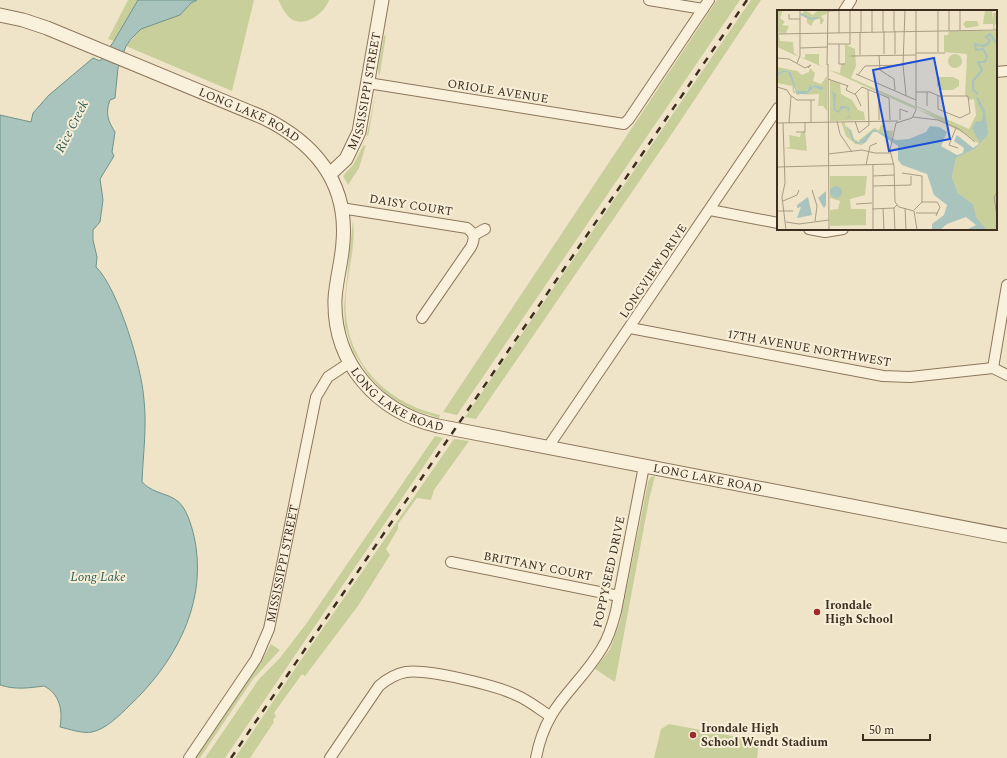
<svg xmlns="http://www.w3.org/2000/svg" width="1007" height="758" font-family="Spectral,serif">
	<style>
		.green { fill: #c9cf9b }
		.water { fill: #a9c4bc; stroke: #6f938a }
		.lines { fill: none; stroke-linecap: round; stroke-linejoin: round }
		.minor-casing { stroke: #8d765c; stroke-width: 12 }
		.tertiary-casing { stroke: #8d765c; stroke-width: 15 }
		.minor { stroke: #faf1dc; stroke-width: 10 }
		.tertiary { stroke: #faf1dc; stroke-width: 13 }
		.rail { stroke: #3d2e20; stroke-width: 2.5; stroke-dasharray: 7 7; stroke-linecap: butt }
		.poi-dot { fill: #9e2a2b; stroke: #f7eed8; stroke-width: 1.5 }
		.labels { text-anchor: middle; stroke-width: 4; stroke-linejoin: round; paint-order: stroke }
		.street-label { font-size: 12px; fill: #3d2e20; stroke: #f7eed8 }
		.poi-label { font-size: 12px; font-weight: bold; fill: #3d2e20; stroke: #f7eed8; text-anchor: start }
		.water-label { font-size: 13px; font-style: italic; fill: #2f5d5a; stroke: #f7eed8 }
		.inset-river { fill: none; stroke: #a9c4bc; stroke-width: 2 }
		.inset-road { fill: none; stroke: #a89b85; stroke-width: 1 }
		.view { fill: #1d4ed8; fill-opacity: 0.15; stroke: #1d4ed8; stroke-width: 2 }
		.inset-edge { fill: none; stroke: #3d2e20; stroke-width: 2 }
	</style>
	<rect width="100%" height="100%" fill="#f0e4c8"/>
	<g class="green">
		<path d="M128,0H138L114,41L108,39Z"/>
		<path d="M197,0H254L232,91L126,46L141,29L180,15L191,3Z"/>
		<path d="M278,0H329C325,13 304,29 290,18C285,14 281,5 278,0Z"/>
		<path d="M717,0H740L457,415L443,412Z"/>
		<path d="M751,0H761L667,141L476,419L465,417Z"/>
		<path d="M386,35L380,74L379,75L378,69L384,36Z"/>
		<path d="M376,93L368,137L367,134Z"/>
		<path d="M366,145L359,168L348,185L343,176L353,165L363,146Z"/>
		<path d="M353,220C356,246 348,269 346,295C341,356 382,402 440,415L439,418L410,409L387,395L369,376L353,351L345,326L344,307Z"/>
		<path d="M435,436L443,438L225,758H205L259,679L279,659L306,624Z"/>
		<path d="M454,439L469,441L434,490L431,500L417,498L398,524V529L386,549L390,555L358,606L305,676L302,674L274,713L276,716L273,720L274,722L250,758H235L299,663Z"/>
		<path d="M655,476L649,500L615,682L595,669L610,649L620,622L648,482L651,477Z"/>
		<path d="M271,644L280,650L253,679L200,758H196L262,660Z"/>
		<path d="M669,724L759,741L757,758H654L661,729Z"/>
	</g>
	<path class="water" d="M138,0H197L191,3L180,15L141,29L131,39L126,46L118,68L115,98L110,100C105,113 108,121 115,132L112,152L114,156L100,179L103,200L100,222L93,230V240L97,257L96,267C118,288 142,368 144,400C147,427 143,455 142,482C155,496 173,492 183,507C190,518 194,534 196,547C205,608 173,665 129,706C120,715 106,729 92,732C83,734 69,729 60,727C63,711 60,694 44,686C29,688 15,690 0,685V115L31,122L33,113L49,95L93,58L100,61L114,41Z"/>
	<g class="lines">
		<defs>
			<g id="minor">
				<path d="M649,0L703,9"/>
				<path d="M844,11L851,0"/>
				<path d="M996,72L1007,71"/>
				<path d="M368,83L624,124L629,119L709,0"/>
				<path d="M341,208L467,228C475,234 475,239 471,247L422,318"/>
				<path d="M710,210L778,223"/>
				<path d="M809,229L825,232L843,229"/>
				<path d="M474,235L485,229"/>
				<path d="M630,328L883,376L910,377L993,368L1007,375"/>
				<path d="M993,368L1007,285"/>
				<path d="M548,447L778,108"/>
				<path d="M451,562L619,596"/>
				<path id="s1" d="M189,758L256,659L269,629L316,397L328,377L349,363"/>
				<path d="M330,758L379,686C387,679 395,674 406,672C428,669 495,685 516,695C528,700 539,709 550,716"/>
				<path d="M536,758C546,703 576,691 602,648C609,637 613,623 616,611L644,466"/>
			</g>
			<g id="tertiary">
				<path id="s2" d="M0,15L23,20L47,28L262,117C314,142 348,182 343,242C342,261 336,280 335,299C333,363 377,412 438,426L1007,536"/>
				<path id="s3" d="M330,174L346,159L359,132L382,0"/>
			</g>
		</defs>
		<use href="#minor" class="minor-casing"/>
		<use href="#tertiary" class="tertiary-casing"/>
		<use href="#minor" class="minor"/>
		<use href="#tertiary" class="tertiary"/>
		<path class="rail" d="M231,758L747,0"/>
	</g>
	<g class="poi-dot">
		<circle cx="817" cy="612" r="4"/>
		<circle cx="693" cy="735" r="4"/>
	</g>
	<g class="labels">
		<g class="street-label">
			<text dy="4" stroke="none"><textPath href="#s3" startOffset="93">MISSISSIPPI STREET</textPath></text>
			<text transform="translate(498 91) rotate(9)" y="4">ORIOLE AVENUE</text>
			<text dy="4" stroke="none"><textPath href="#s2" startOffset="269">LONG LAKE ROAD</textPath></text>
			<text transform="translate(411 205) rotate(9)" y="4">DAISY COURT</text>
			<text transform="translate(653 271) rotate(-56)" y="4">LONGVIEW DRIVE</text>
			<text transform="translate(809 348) rotate(10)" y="4">17TH AVENUE NORTHWEST</text>
			<text dy="4" stroke="none"><textPath href="#s2" startOffset="627">LONG LAKE ROAD</textPath></text>
			<text dy="4" stroke="none"><textPath href="#s2" startOffset="951">LONG LAKE ROAD</textPath></text>
			<text dy="4" stroke="none"><textPath href="#s1" startOffset="219">MISSISSIPPI STREET</textPath></text>
			<text transform="translate(538 566) rotate(11)" y="4">BRITTANY COURT</text>
			<text transform="translate(609 572) rotate(-78)" y="4">POPPYSEED DRIVE</text>
		</g>
		<g class="poi-label">
			<text x="825" y="609">Irondale<tspan x="825" dy="14">High School</tspan></text>
			<text x="701" y="732">Irondale High<tspan x="701" dy="14">School Wendt Stadium</tspan></text>
		</g>
		<g class="water-label">
			<text transform="translate(71 126) rotate(-63)" y="5">Rice Creek</text>
			<text x="98" y="581">Long Lake</text>
		</g>
	</g>
	<g transform="translate(777 10)">
		<rect width="220" height="220" fill="#f0e4c8"/>
		<path d="M0,0H6L3,8L8,12L5,15L12,16L9,23H2L0,20ZM28,0L36,5L41,0H50V4L44,6L47,10L45,14H43V9H38L34,16L30,13V8L24,5ZM208,0H218L215,2V9L216,3H220V12L217,17L220,20L216,19V14H206ZM189,11H200L202,16L189,18L186,14ZM172,21H220V220H210L202,212L196,203V194L181,183L175,167L179,148L198,139L202,134L190,125L140,99L158,106L140,97V96L192,119L199,105L197,89L192,90L188,85L190,46L189,44L167,42V25H171ZM0,25H2L3,31L16,32L17,43L22,47L0,37ZM68,34L78,39L79,56L74,68L138,96V99L52,60L136,96L52,60L63,63L64,54L68,53ZM28,44H42V55L50,59L23,47L28,48ZM171 51a7 7 0 1 1 14 0a7 7 0 1 1-14 0ZM0,57L20,61L25,65L32,62L33,58L38,63L36,71L44,74L50,66V101L46,96H41L42,84L21,85L16,82L15,76L0,73V69L3,63L11,62L17,73V80L23,85L30,84L37,77L50,83L45,80V77L42,78L37,75L35,77L34,75L29,82L20,81L14,62L6,60L0,65ZM163,67H176L182,70V76L176,80H164L163,76H160V68ZM53,70L63,73L64,84L75,90L81,100L87,102L88,110H91L53,111ZM64,112H68V115L72,117L74,119L77,129L81,131L97,118L102,120L104,115L108,114L107,120L116,121L114,130L100,120L93,123L84,131H80L77,130L76,128L74,119L65,113L73,120L75,130L84,134L92,129L85,135L78,134L69,126ZM28,121L30,141L7,138L13,137L12,125L23,127L24,123ZM53,166H90L88,185L73,189L74,199H89V215L53,216V200L61,199L63,191L53,188Z" fill="#c9cf9b"/>
		<path d="M6,60L14,62L20,81H30L34,74L35,77L37,75L46,77L45,80L50,83L37,77L30,84H20L11,62L3,63L0,69V64ZM53,81L59,84L58,99L62,101L64,96L72,97L73,107L68,109L73,105L70,98L64,99L62,103L57,100L56,84ZM201,87L208,101L211,124L198,139L179,148L175,167L181,183L196,194L199,207L210,220H189L199,215L189,207L170,214L163,220H155V214L167,205L170,195L157,185L150,164L125,155L121,150V136L100,122H96L88,133L81,134L75,130L72,120L65,114L74,120L77,130L82,132L97,119L119,130L132,129L149,122L153,116L162,117L170,122L164,136L180,145L186,143L187,138L177,131L180,125L196,138L203,133L195,118L198,112L205,111L206,103L199,88ZM53 182a6 6 0 1 1 12 0a6 6 0 1 1-12 0ZM49,181V195L47,198L41,188ZM31,187L35,205L20,208L24,197L20,198V195Z" fill="#a9c4bc"/>
		<path class="inset-river" d="M24,4L34,9L41,8M201,84L196,80V71L205,60L201,52H208L210,46L206,39L199,40L198,34L206,36L211,34L213,30L209,27L213,24L220,34"/>
		<path class="inset-road" d="M62,0V23M84,0V22M95,0V22M106,0V21M117,0V21M128,0L126,55L129,85M139,0V100L135,108L119,113L113,140L117,156L118,192L122,197L137,201L140,220M172,0V20M183,0V20M51,1L73,0M12,4V9H23M107,21V44M118,21V44M83,22V45M0,24L220,20M51,34H73V0M62,34V54H68M23,38L51,37M161,42V0M139,43H168M102,45L103,60L117,69L118,80M74,46L139,45M0,48L12,49L28,58L34,55L31,58M20,53L23,46V0M51,54L52,220M50,55L51,0M79,64L139,90M81,65L88,56L126,55M51,69L71,76M71,75L69,80L79,85L84,96M0,77L10,80L13,85L20,90H38M139,82H153L162,86H191L193,103L183,108L161,99V85M78,84L85,77L112,88L113,110M102,84V110M34,90V112M150,96V82M136,107L161,110L182,119L198,132M123,110V99L131,102M60,111L63,124L75,142M78,111L82,123L92,115L91,80M0,113L121,111M6,113L8,173L5,187L9,220M12,113L14,86M179,118L172,135L181,138M19,122H28V112M51,144L85,140L98,143H114M89,155L93,136L100,133M0,157L117,154M125,163L145,166V192M96,166L117,165M96,176L134,175V166M35,180L40,196L38,211M220,183L217,187L220,206M6,191L20,185L22,180M79,194L95,193M106,198L107,220M117,198L118,220M128,198L129,220M95,199L117,198L120,195M137,200L145,192H160L163,197L159,206M0,201H16M139,203H160M9,212L22,214L52,210M96,220V154"/>
		<path class="view" d="M157,48L173,129L112,141L96,60Z"/>
		<rect width="220" height="220" class="inset-edge"/>
	</g>
	<path d="M863 734v6h67v-6" fill="none" stroke="#3d2e20" stroke-width="2"/>
	<text x="869" y="734" font-size="12" fill="#3d2e20" stroke="#f7eed8" stroke-width="3" paint-order="stroke">50 m</text>
</svg>
